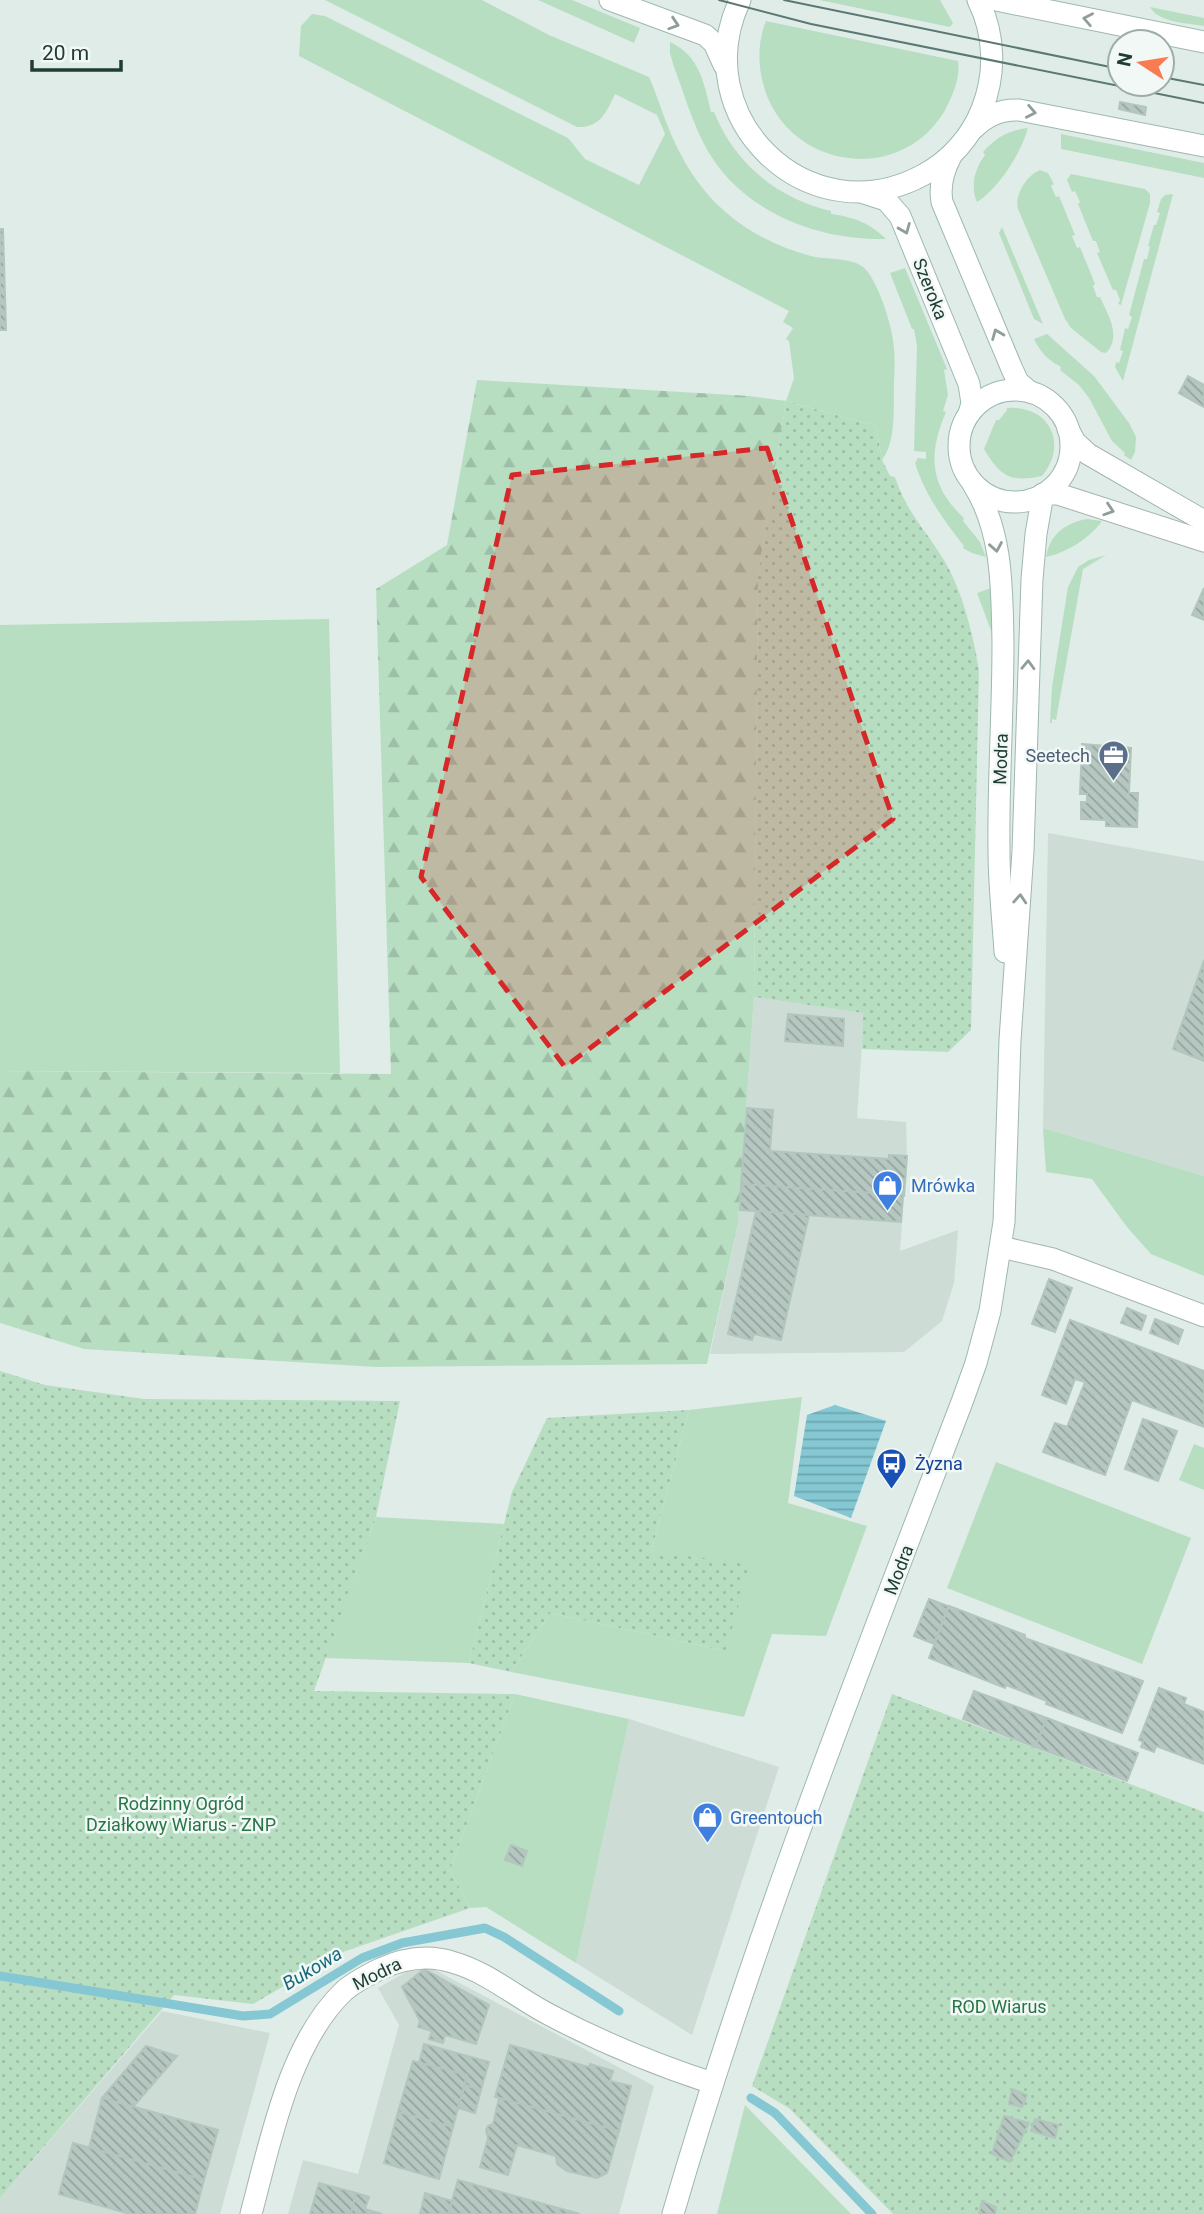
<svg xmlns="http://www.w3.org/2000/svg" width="1204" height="2214" font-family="Roboto,sans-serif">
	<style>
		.built { fill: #cedcd6 }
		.grass { fill: #b8dec2 }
		.forest { fill: url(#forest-firs) }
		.park { fill: url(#park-dots) }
		.water { fill: url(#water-rules) }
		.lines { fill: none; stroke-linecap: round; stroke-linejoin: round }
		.stream { stroke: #85c8d4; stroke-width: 9 }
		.building { fill: url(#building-back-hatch); stroke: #b2c6be; stroke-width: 2 }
		.street-casing { stroke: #a3b4ae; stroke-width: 23 }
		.secondary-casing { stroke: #9eb8af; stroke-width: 23 }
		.street { stroke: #fff; stroke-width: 21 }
		.secondary { stroke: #fff; stroke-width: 21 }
		.tram { stroke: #5a7971; stroke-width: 2 }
		.oneway { stroke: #909e9a }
		.marked { fill: #d62828; fill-opacity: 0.2; stroke: #d62828; stroke-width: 5; stroke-dasharray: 14 9; stroke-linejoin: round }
		.labels { text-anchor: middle; stroke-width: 5; stroke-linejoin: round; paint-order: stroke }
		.street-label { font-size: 18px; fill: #203d35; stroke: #f1f8f5 }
		.service-label { font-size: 18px; fill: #4e5e75; stroke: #f1f8f5; text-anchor: end }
		.shop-label { font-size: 18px; fill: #366cbe; stroke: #f1f8f5; text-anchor: start }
		.transit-label { font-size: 18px; fill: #164399; stroke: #f1f8f5; text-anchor: start }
		.park-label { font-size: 18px; fill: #287646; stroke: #f1f8f5 }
		.water-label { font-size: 19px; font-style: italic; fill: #176b7c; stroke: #f1f8f5 }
	</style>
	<defs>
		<pattern id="forest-firs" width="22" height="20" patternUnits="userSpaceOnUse" patternTransform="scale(1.75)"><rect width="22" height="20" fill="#b8dec2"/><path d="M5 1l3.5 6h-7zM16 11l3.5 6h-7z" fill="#9ebfa7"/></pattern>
		<pattern id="park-dots" width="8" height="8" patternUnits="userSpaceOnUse" patternTransform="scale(1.75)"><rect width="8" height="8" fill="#b8dec2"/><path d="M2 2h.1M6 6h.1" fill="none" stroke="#9ebfa7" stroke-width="1.8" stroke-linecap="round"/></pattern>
		<pattern id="water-rules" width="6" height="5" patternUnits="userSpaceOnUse" patternTransform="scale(1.75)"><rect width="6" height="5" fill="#85c8d4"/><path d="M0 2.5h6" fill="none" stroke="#6ca4ad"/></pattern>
		<pattern id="building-back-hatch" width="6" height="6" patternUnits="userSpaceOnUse" patternTransform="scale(1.75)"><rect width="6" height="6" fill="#b5c7c0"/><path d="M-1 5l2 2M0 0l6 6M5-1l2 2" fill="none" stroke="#93a39d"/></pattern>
	</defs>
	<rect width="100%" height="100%" fill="#e0ece7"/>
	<g class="built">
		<path d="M1048,833L1204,861V1176L1043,1128Z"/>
		<path d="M754,997L864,1013L857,1118L906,1122L907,1156L900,1251L958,1230L954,1283L942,1321L904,1352L710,1354L738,1223Z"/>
		<path d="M629,1719L779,1767L692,2035L576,1963Z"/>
		<path d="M422,1963L654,2086L619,2214H288L303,2160L358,2174L399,2025L378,1988Z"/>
		<path d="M162,2011L270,2033L220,2214H0V2198Z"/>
	</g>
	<g class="grass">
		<path d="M325,0H482L549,35L649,77C654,88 658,100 662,111C675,147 691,179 719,206C745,231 777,247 811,256C827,260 850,257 863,267C877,278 891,323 893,340C895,354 895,368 894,382C893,406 897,440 882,460L876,426L786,401L794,378L789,341L786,339L793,328L783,322L789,311L299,56L301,26L312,14L325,16L568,138L585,159L639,185L665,134L657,115L615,94C606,113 600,128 577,127Z"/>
		<path d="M538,0H572L640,28L634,43Z"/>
		<path d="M819,0H940L953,23L950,27Z"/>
		<path d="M1150,7L1204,18V26C1188,23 1159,23 1150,7Z"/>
		<path d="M766,21L958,61C961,77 952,97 944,112C895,191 776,165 761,74C758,56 759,38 766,21Z"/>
		<path d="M670,42C700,56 704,83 711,112H714C735,164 777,198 831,211V214C854,217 870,223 886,239C815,241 738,210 704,144C691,119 683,90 673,64L670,53Z"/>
		<path d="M1028,128C1021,153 999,188 977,202C970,186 975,168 985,155L983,152C996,137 1009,130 1028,128Z"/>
		<path d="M1061,134L1204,163V178L1061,149Z"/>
		<path d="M1040,170L1048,173L1054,184L1051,186L1056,197L1059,196L1075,235L1072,236L1077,248L1080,247L1095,284L1093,286L1097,297H1100C1108,315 1122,336 1106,353L1101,352L1071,328L1065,319L1018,209C1014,195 1027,175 1040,170Z"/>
		<path d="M1071,174L1145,189L1150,194V203L1121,305L1118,304L1120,300L1116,290H1113L1097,253L1100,252L1096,241H1093L1078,204L1080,202L1075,191L1072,192L1067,180Z"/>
		<path d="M1173,194L1123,381L1115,367L1116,362L1119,363L1123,351L1120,350L1125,328L1128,329L1132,317L1129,315L1144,259H1147L1150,247L1148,246L1154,225H1156L1160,213L1157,212L1161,199L1165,195Z"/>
		<path d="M1002,227L1043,324L1034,319L999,233Z"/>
		<path d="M905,268L947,369L944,370L948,395L943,411L946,412C928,454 929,486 964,518L963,521L980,542L986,557L972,553L963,548L964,546C943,519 925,495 915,463L918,458L926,459V452L914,451L917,346L914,329H912L890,273Z"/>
		<path d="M1047,334L1094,376L1129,423L1136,437L1135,452L1131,460L1124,455L1125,453L1112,441L1089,398L1079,385L1060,370L1061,367C1048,360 1041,353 1034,339Z"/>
		<path d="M1007,408C1049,405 1069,443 1042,476C1010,483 1000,476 984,449L996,420H999L1007,410Z"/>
		<path d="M1087,519L1102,521C1090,538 1066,553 1046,557C1050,534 1065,523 1087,519Z"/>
		<path d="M1106,555L1083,569L1056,720L1052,719V723H1050L1052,687L1068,587L1078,567L1089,560Z"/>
		<path d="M991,588L995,632L992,633L977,593Z"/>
		<path d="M329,619L340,1073L0,1071V625Z"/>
		<path d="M1043,1128L1204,1176V1276L1151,1254L1127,1227L1092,1179L1046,1172Z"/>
		<path d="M802,1397L788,1503L867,1526L826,1636L772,1634L744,1717L511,1672L550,1613L726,1651L651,1552L689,1410Z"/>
		<path d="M1194,1444L1204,1448V1490L1179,1480Z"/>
		<path d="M996,1462L1191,1538L1142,1664L947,1588Z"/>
		<path d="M376,1517L504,1524L469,1663L325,1658Z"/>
		<path d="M515,1694L629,1719L576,1963L486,1907L470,1908L450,1870Z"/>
		<path d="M745,2105L851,2214H717Z"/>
	</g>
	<path class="forest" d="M477,380L749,396L786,401L758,575L754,997L738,1223L707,1364L376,1367L84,1349L0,1323V1071L391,1074L376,589L447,545Z"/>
	<g class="park">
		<path d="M786,401L876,426L882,460L890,476L895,477C906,511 924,528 942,557C961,586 974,636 979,671L971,1030L948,1052L862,1049L863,1013L754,997L758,575Z"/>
		<path d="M0,1371L45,1385L144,1399L400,1401L376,1517L314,1691L515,1694L450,1870L470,1908L340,1953L253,2004L174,1995L0,2198Z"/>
		<path d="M689,1410L651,1552L750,1563L726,1651L550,1613L511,1672L469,1663L512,1492L547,1418Z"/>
		<path d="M892,1694L1204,1812V2214H893L790,2109L752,2086Z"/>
	</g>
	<path class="water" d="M835,1405L886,1421L851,1518L794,1496L807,1415Z"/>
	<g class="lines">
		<g class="stream">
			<path d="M0,1976L243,2016L270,2014L362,1958L402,1943L485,1928L504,1937L619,2011"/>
			<path d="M751,2098L775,2113L872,2214"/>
		</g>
	</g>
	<g class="building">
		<path d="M1120,102L1146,107L1145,115L1119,109Z"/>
		<path d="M0,229H3L6,330H0Z"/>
		<path d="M1188,376L1204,385V407L1179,393Z"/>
		<path d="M1204,588V620L1192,615Z"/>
		<path d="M1082,744L1131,748L1129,793H1138L1137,827L1106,826V820L1081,819V802H1087V794H1080Z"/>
		<path d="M1204,960V1061L1173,1049Z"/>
		<path d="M788,1014L844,1019L843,1046L785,1041Z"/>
		<path d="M747,1108L773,1110L770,1151L889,1159V1155L907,1156L904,1196L741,1184Z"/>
		<path d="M741,1184L903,1195L901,1222L740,1210Z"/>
		<path d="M756,1211L809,1215L781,1340L754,1334L752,1340L728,1334Z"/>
		<path d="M1049,1279L1072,1288L1055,1332L1032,1324Z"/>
		<path d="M1127,1308L1146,1316L1141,1330L1121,1323Z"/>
		<path d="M1155,1319L1183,1330L1178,1344L1150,1333Z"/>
		<path d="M1070,1320L1204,1371V1427L1132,1400L1105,1475L1043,1452L1055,1423L1067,1427L1085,1382L1075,1379L1066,1404L1042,1395Z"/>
		<path d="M1143,1419L1177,1431L1158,1481L1125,1469Z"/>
		<path d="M929,1599L948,1606L934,1644L914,1636Z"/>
		<path d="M949,1606L1025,1635V1638L1143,1681L1122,1733L1046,1704L1047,1701L1006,1685L1005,1688L929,1658Z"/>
		<path d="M1159,1688L1186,1698L1184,1704L1204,1712V1764L1156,1746L1154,1752L1141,1747L1143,1742L1139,1740Z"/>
		<path d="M974,1691L1047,1718L1035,1747L963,1719Z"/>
		<path d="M1047,1718L1138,1753L1127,1781L1035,1747Z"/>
		<path d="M511,1845L527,1851L522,1866L505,1860Z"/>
		<path d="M424,1969L489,2005L476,2044L445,2035L443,2043L429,2039L432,2031L418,2027L420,2021L402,1987Z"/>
		<path d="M424,2044L489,2062L481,2090L465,2085L467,2075L419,2063Z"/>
		<path d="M510,2045L589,2067L590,2064L613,2071L610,2081L631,2086L619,2131L495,2097Z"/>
		<path d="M146,2046L177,2056L133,2107L102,2098Z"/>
		<path d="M413,2061L467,2075L453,2127L398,2112Z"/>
		<path d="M465,2085L481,2090L475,2113L458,2108Z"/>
		<path d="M1012,2089L1027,2095L1022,2107L1009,2104Z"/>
		<path d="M102,2098L218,2130L204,2180L89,2148Z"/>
		<path d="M499,2098L619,2131L607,2173L597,2178L567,2171L557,2164L556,2156L517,2145L508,2175L480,2167L488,2138L486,2130L488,2126L493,2124Z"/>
		<path d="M398,2112L453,2127L439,2179L384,2163Z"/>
		<path d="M1004,2116L1029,2123L1010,2162L992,2154Z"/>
		<path d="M1035,2119L1058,2125L1055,2138L1031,2131Z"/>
		<path d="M73,2143L204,2180L195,2214H130L59,2194Z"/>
		<path d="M458,2180L580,2214H448Z"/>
		<path d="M319,2183L356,2193L351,2214H310Z"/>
		<path d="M356,2193L369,2197L365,2209L382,2214H351Z"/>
		<path d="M425,2193L452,2201L448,2214H420Z"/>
		<path d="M982,2201L996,2207L995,2214H979Z"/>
	</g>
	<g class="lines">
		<defs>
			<g id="street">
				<path d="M1068,429L1075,442L1088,454L1204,521"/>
				<path d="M1043,494H1058L1204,541"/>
				<path d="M1001,1247L1053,1259L1204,1316"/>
				<path d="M251,2214C270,2143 289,2043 344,1991C354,1982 368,1975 380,1969C404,1958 427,1954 452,1962C488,1972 517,1998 550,2015C601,2042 657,2065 712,2083"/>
			</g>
			<g id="secondary">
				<path d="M610,0L705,35L714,43L724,65"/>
				<path d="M740,0C685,117 808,237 923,175C950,161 971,137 982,109C996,74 995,34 978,0"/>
				<path d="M996,0L1204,42"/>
				<path d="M974,128C987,115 1001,109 1019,110L1204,146"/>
				<path d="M951,156C943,171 939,185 942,202L1012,369L1018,382L1030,392"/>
				<path d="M864,193L886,200L900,216L969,384L972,403L969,414"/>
				<circle cx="1015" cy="446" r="56"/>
				<path d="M973,484C1003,531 1002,590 1003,644C1003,713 998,782 999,851C999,885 1003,919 1005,952"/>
				<path d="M673,2214C753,1938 859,1670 962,1402L976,1363L990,1311L1004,1222L1010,1040L1023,851L1032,579L1036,534L1043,494"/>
			</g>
		</defs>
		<use href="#street" class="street-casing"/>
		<use href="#secondary" class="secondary-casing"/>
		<use href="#street" class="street"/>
		<use href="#secondary" class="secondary"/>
		<g class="tram">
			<path d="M719,0L811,24L1204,103"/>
			<path d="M784,0L1120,69"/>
			<path d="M1162,77L1204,85"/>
		</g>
	</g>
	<defs><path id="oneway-chevron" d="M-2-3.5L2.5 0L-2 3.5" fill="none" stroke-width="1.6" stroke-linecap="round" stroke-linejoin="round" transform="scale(1.75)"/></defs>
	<g class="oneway">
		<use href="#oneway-chevron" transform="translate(1088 19) rotate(-169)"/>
		<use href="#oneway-chevron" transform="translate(674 24) rotate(18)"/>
		<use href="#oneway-chevron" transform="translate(1031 112) rotate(11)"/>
		<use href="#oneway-chevron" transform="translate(905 229) rotate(68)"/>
		<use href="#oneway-chevron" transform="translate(997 334) rotate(-112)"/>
		<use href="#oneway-chevron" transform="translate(1109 510) rotate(18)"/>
		<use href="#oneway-chevron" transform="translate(996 547) rotate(80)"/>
		<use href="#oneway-chevron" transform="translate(1028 665) rotate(-88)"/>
		<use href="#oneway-chevron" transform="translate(1020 899) rotate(-86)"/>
	</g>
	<path class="marked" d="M767,448L893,819L565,1067L421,877L512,475Z"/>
	<defs>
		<symbol id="office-pin" viewBox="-11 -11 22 30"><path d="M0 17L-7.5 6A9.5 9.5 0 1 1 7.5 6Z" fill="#5c6f8a" stroke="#f1f8f5"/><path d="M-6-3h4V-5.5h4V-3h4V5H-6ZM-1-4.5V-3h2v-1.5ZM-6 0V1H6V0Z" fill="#fff"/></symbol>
		<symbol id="shop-pin" viewBox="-11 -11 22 30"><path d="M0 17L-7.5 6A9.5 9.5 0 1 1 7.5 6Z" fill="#3f7fe0" stroke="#f1f8f5"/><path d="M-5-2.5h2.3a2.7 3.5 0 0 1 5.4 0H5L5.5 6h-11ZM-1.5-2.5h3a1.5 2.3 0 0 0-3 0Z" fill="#fff"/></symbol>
		<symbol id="bus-pin" viewBox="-11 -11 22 30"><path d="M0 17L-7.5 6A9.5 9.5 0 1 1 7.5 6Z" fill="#1a4fb4" stroke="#f1f8f5"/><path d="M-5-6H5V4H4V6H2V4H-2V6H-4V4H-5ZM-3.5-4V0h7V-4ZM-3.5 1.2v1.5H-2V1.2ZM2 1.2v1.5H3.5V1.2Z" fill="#fff"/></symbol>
	</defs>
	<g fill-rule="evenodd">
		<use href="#office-pin" x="1096" y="738" width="35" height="47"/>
		<use href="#shop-pin" x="870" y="1168" width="35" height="47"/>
		<use href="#bus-pin" x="874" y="1446" width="35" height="47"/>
		<use href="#shop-pin" x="690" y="1800" width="35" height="47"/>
	</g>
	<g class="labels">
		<g class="street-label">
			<text transform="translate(930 289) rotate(68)" y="6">Szeroka</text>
			<text transform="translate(1001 759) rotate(-88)" y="6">Modra</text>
			<text transform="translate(899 1570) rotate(-69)" y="6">Modra</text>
			<text transform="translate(377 1974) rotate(-26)" y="6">Modra</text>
		</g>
		<g class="service-label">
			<text x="1090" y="762">Seetech</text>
		</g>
		<g class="shop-label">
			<text x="911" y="1192">Mrówka</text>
			<text x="730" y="1824">Greentouch</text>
		</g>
		<g class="transit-label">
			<text x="915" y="1470">Żyzna</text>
		</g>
		<g class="park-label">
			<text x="181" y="1810">Rodzinny Ogród<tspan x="181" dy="21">Działkowy Wiarus - ZNP</tspan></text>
			<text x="999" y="2013">ROD Wiarus</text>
		</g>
		<g class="water-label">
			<text transform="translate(312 1968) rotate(-31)" y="7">Bukowa</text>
		</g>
	</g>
	<g transform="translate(1141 63) rotate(282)"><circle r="33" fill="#f1f8f5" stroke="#9dada8" stroke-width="2"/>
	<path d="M0-5L12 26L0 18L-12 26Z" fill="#f97b51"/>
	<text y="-10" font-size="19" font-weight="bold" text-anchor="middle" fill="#203d35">N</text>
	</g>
	<path d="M32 60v10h89v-10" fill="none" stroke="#203d35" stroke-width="3.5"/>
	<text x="42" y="60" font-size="21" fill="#203d35" stroke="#f1f8f5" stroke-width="5" paint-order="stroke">20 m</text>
</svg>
